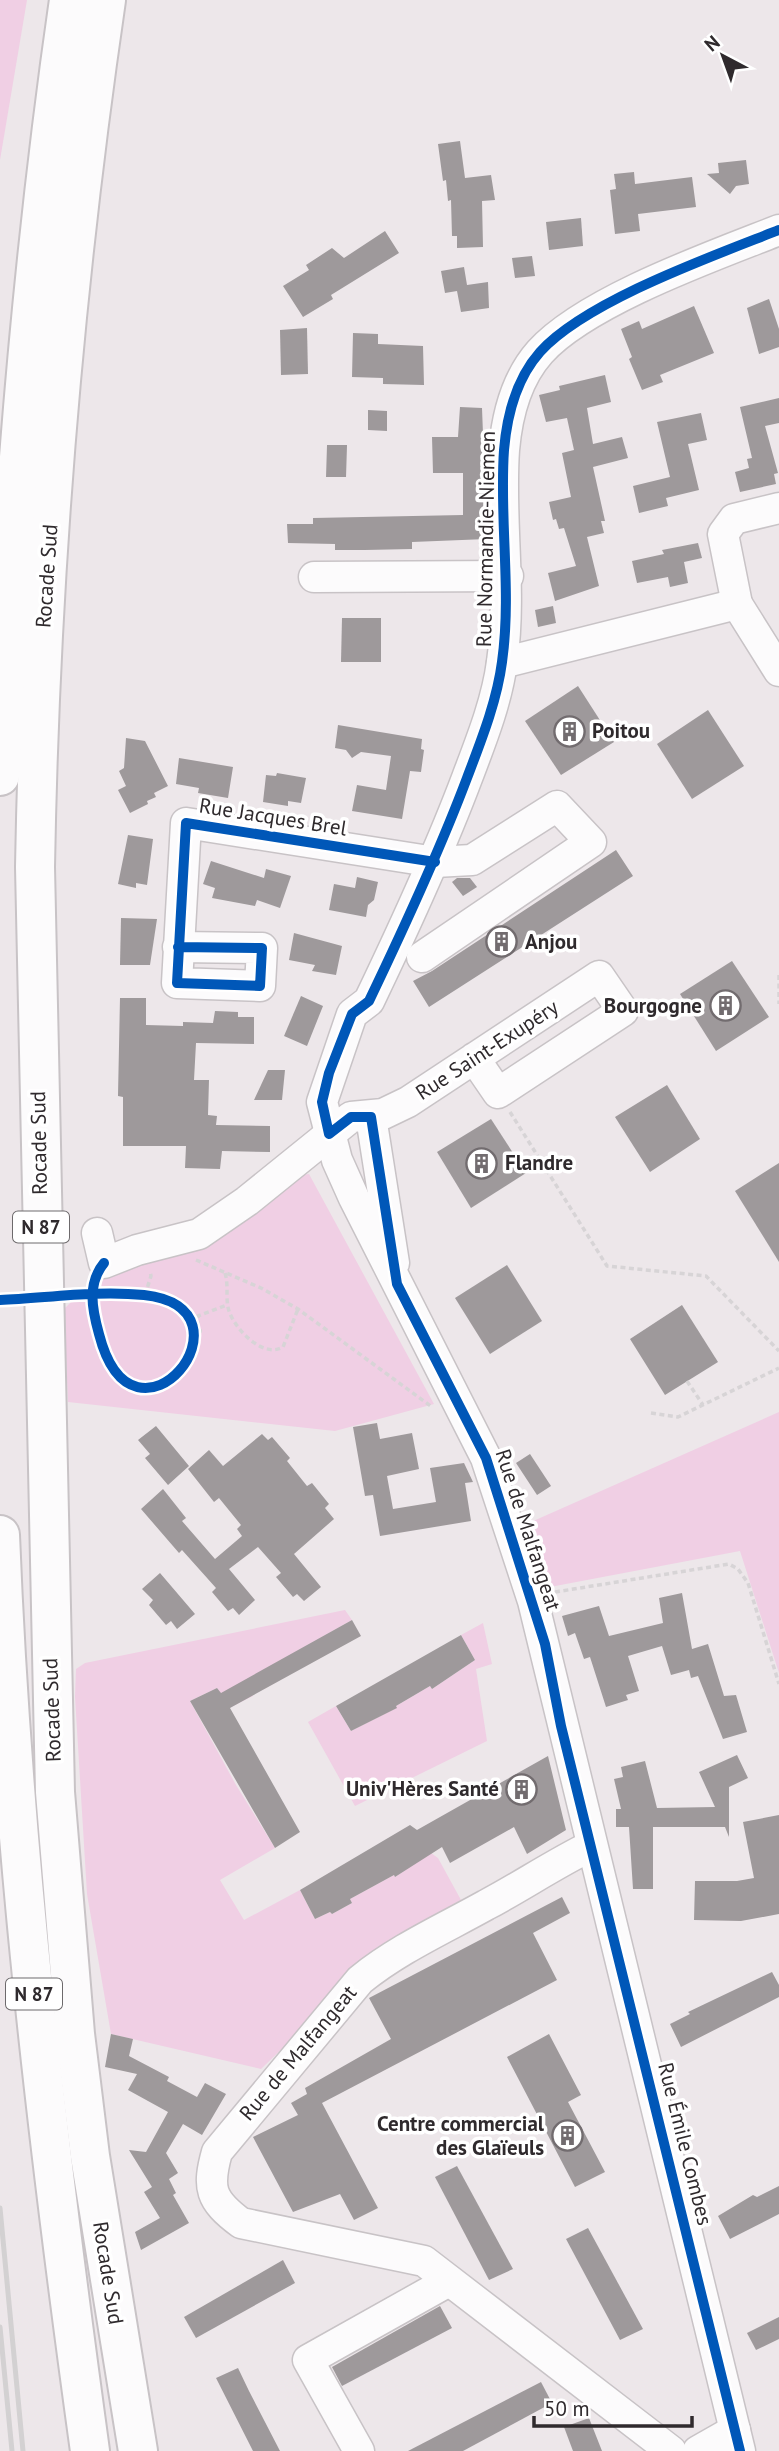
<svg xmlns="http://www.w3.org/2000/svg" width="779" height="2451" font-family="'PT Sans',sans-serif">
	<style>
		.green { fill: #f0cfe4 }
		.building { fill: #9e999b }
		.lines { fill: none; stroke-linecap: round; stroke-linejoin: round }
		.minor-casing { stroke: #c8c3c6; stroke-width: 33 }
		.highway-casing { stroke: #c8c3c6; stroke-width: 42 }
		.path { stroke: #d7d4d6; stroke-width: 3.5; stroke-dasharray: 5 3.5; stroke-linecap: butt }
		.minor { stroke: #fcfbfc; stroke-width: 30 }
		.highway { stroke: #fcfbfc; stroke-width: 38 }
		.rail { stroke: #d3d1d2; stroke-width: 5 }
		.cycleway-casing { stroke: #fff; stroke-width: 15 }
		.cycleway { stroke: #0057b8; stroke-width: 10 }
		.labels { text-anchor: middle; stroke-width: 7; stroke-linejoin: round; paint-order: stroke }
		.shield { fill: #fff; stroke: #6d6a6c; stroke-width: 2 }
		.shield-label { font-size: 19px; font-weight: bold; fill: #2f2a2d }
		.street-label { font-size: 21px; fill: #2f2a2d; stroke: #fff }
		.poi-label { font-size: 21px; font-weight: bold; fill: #2f2a2d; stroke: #fff; text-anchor: start }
	</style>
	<rect width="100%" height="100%" fill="#ede7ea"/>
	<g class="green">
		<path d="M0,0H27L0,160Z"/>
		<path d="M309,1174L434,1404L335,1431L68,1402L64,1309L107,1267L216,1241L296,1176Z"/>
		<path d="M779,1412V1673L740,1551L550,1587L531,1522Z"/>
		<path d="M345,1610L352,1620L244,1681L253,1696L229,1708L217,1688L190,1701L236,1785L275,1848L220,1880L244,1920L300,1890L315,1919L330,1912L332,1914L352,1903L350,1899L394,1875L395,1877L431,1853L438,1858L461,1900L362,1960L288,2043L261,2069L111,2034L87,1894L75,1697L76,1669L85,1663Z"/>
		<path d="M483,1623L492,1664L476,1669L487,1741L355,1806L308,1722L336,1706L351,1731L396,1708V1706L430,1686L432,1689L475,1660L461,1635Z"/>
	</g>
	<g class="building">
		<path d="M460,141L465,178L491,175L495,200L482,201L483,247L457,248V236H452L451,200L448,201L446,180L443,181L438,144Z"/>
		<path d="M746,160L749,184L736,186L730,194L707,174L719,173L718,163Z"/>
		<path d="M634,172L635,184L692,177L696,207L638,214L640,231L615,234L610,190L616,189L614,174Z"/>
		<path d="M581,218L583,246L549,250L546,222Z"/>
		<path d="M385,231L399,253L331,295L333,299L303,317L283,286L309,270L306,265L332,248L344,258Z"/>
		<path d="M532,256L535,276L515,278L512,258Z"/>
		<path d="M464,267L467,285L488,282L489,308L461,312L457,291L445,293L441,271Z"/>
		<path d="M769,299L779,329V347L759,354L747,308Z"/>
		<path d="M694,306L714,353L660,375L663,382L642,390L629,359L632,357L621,329L639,321L642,329Z"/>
		<path d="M307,328L308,374L281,375L280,330Z"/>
		<path d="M353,333L378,334V344L423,346L424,385L383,384V378L352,377Z"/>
		<path d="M605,375L611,402L587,408L593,444L622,437L628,458L593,467L605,521H601L604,533L587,537L599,586L555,601L548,573L576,566L564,528L559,529L556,519L553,520L549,502L571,497L562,453L574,450L567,418L546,422L539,395L560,390L559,386Z"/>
		<path d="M779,398V423L765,426L778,473L774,474L776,484L740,492L735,472L749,468L747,459L752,458L740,407Z"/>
		<path d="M460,407L482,408L487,539L412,542V549L365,550H335V544L288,543L287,524H313V518L463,515V473H433L432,437H458Z"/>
		<path d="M368,410L387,411V431L368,430Z"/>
		<path d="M701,413L707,440L688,444L699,490L666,498L668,506L639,513L633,486L670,477L657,422Z"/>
		<path d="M327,445H347L346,477H326Z"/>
		<path d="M698,543L702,558L684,562L688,583L670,587L668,577L637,583L632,561L664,554L662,550Z"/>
		<path d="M553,606L556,623L538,627L535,610Z"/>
		<path d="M342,618H381V662H341Z"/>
		<path d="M578,686L614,742L561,775L525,721Z"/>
		<path d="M708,710L744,766L692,799L657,744Z"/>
		<path d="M338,725L422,739L421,749L424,750L421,772L410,771L402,819L352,811L357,785L386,790L391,756L361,752L352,758L346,750L335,748Z"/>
		<path d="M126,738L145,741L168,786L154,793L156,797L147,801L148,804L130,813L118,790L126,786L119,771L124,768Z"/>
		<path d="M179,758L233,767L228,798L198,793L199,788L176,784Z"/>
		<path d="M277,773L306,778L301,803L288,801V806L263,802L266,775L276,776Z"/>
		<path d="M128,835L153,839L147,885L136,883V888L118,884Z"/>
		<path d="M616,850L633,876L429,1007L413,981L432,971Z"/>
		<path d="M211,861L264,878L266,869L291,876L280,908L257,900L255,906L212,898L215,888L203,884Z"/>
		<path d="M357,877L378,882L374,900L368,905L366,917L329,910L334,884L355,888Z"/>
		<path d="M457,878H470L477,887L463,896L452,882Z"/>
		<path d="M121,918L157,919L150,965H120Z"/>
		<path d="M294,933L342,946L336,975L312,971L315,965L289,960Z"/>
		<path d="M732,961L769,1017L716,1051L680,994Z"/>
		<path d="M301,996L323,1006L307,1046L284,1036Z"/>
		<path d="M120,998H146V1025L183,1026V1022L213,1023L215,1011L238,1012V1017H254V1044L196,1043L194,1080H209L208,1115L217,1116L216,1125L270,1126V1152L222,1151L220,1169L185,1168L186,1146H123V1097L118,1096Z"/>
		<path d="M268,1070H285L282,1100H254Z"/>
		<path d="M667,1085L700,1139L650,1172L615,1117Z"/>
		<path d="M491,1119L526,1173L471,1208L437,1152Z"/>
		<path d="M779,1163V1262L735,1191Z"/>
		<path d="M507,1265L542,1321L490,1354L455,1298Z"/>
		<path d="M682,1305L718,1362L665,1395L630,1339Z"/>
		<path d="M377,1423L380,1439L412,1433L419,1469L387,1476L393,1509L436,1502L430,1468L464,1463L473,1482L465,1483L471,1521L380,1536L373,1495L365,1496L353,1427Z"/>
		<path d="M156,1426L189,1466L168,1485L145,1458L150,1454L138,1440Z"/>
		<path d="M262,1434L268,1440L272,1437L290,1458L287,1461L307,1486L312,1483L329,1504L325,1508L334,1519L294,1554L321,1587L304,1601L297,1594L293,1597L276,1577L281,1573L258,1547L229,1569L255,1600L239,1615L233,1608L228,1611L212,1592L216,1588L182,1550L179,1553L141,1509L163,1489L186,1518L182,1521L215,1559L242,1536L237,1529L241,1525L219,1498L214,1502L188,1469L209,1450L223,1466Z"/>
		<path d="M530,1454L551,1486L537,1495L516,1463Z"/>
		<path d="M160,1573L195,1614L177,1629L171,1621L166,1625L149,1605L153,1600L142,1589Z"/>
		<path d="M682,1593L692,1649L708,1644L724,1696L736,1695L747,1732L723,1739L698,1676L691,1678L689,1670L671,1675L662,1646L628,1656L639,1691L626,1695L628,1700L606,1707L590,1657L584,1659L575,1633L568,1636L562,1616L599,1606L609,1636L663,1623L659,1598Z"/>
		<path d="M352,1620L361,1636L230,1708L300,1832L275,1848L190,1701L217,1688L221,1693Z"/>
		<path d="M461,1635L475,1660L432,1689L430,1686L396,1706L397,1708L351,1731L336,1706Z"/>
		<path d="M737,1755L748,1778L729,1787V1837L725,1827H653V1889H633L629,1827H616V1809H621L614,1779L623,1777L621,1767L645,1761L657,1808L715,1807L699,1772Z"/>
		<path d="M548,1756L566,1830L527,1854L514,1827L450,1863L442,1847L395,1877L394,1875L350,1899L352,1903L332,1914L330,1912L315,1919L300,1890L410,1825L417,1830Z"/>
		<path d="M779,1815V1914L741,1921L694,1920L695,1881H737L754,1878L743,1822Z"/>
		<path d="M562,1897L570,1913L533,1933L557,1980L322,2103L378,2208L354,2220L340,2194L293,2212L253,2137L298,2115L291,2103L307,2094L305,2088L391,2039L369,1998Z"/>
		<path d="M772,1972L779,1985V1997L681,2047L670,2024L690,2014L688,2012Z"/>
		<path d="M111,2034L133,2039L129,2056L169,2077L167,2081L197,2097L205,2083L226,2094L202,2135L183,2124L166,2153L178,2173L169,2179L176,2193L173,2195L189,2223L141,2250L135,2232L160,2218L144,2192L152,2187L129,2150L146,2152L168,2112L128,2090L137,2074L105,2067Z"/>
		<path d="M549,2034L581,2095L568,2102L605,2172L575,2187L507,2057Z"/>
		<path d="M457,2166L513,2269L489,2280L435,2177Z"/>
		<path d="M779,2186V2214L730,2239L718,2216L753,2195L757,2197Z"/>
		<path d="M588,2228L643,2329L620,2340L566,2239Z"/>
		<path d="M283,2260L295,2283L196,2338L184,2317Z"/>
		<path d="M440,2306L452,2328L342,2386L332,2367Z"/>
		<path d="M779,2317V2339L756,2350L747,2333Z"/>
		<path d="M238,2368L249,2391L280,2451H253L216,2378Z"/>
		<path d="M541,2382L552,2403L463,2451H408Z"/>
		<path d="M589,2418L602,2451H573L564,2427Z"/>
	</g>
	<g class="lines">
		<defs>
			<g id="minor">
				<path d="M314,577L508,576"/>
				<path d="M737,604L723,534L734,519L779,508"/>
				<path d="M502,663L737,604L779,671"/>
				<path d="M178,947L262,948L260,986L177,983L186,823L435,862L472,860L557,806L591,842L422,957"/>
				<path d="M371,1117L394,1263"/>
				<path d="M97,1233L104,1263L137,1250L199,1234L247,1201L351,1117L383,1114L408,1102L599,976L623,1011L498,1093L474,1058"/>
				<path d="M591,1846C554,1864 522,1886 486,1905C443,1929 398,1949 360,1980L217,2152C207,2188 210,2200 241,2223L424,2261L671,2451"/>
				<path d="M359,2451L308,2360L449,2281"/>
				<path d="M698,2451L735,2430"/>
				<path d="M740,2451L533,1601L486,1458L354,1198L337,1160L322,1102L352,1014L369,1001C404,928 438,855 467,778C481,741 497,701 502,662C512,591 499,520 504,450C507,415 516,379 540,352C586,301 713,256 779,230"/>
			</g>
			<g id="highway">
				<path d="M106,0C64,286 40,578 35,867L55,1792L75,2034L90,2156L138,2451"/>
				<path d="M0,776C11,517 32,256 69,0"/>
				<path d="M0,1535C12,1842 48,2147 90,2451"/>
			</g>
		</defs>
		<use href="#minor" class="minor-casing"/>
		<use href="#highway" class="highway-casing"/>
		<g class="path">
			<path d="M779,975V1004"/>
			<path d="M510,1112L607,1266L706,1276L779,1351"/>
			<path d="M196,1260L261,1288L298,1309L432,1407"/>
			<path d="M225,1273C229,1286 225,1299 229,1311C235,1329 263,1359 283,1347L298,1309"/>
			<path d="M145,1295L151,1276L150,1271"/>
			<path d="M202,1331H198V1316L227,1305"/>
			<path d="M687,1381L703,1405"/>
			<path d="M651,1413L678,1417L779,1368"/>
			<path d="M555,1592L729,1564L738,1569L748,1583L779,1684"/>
		</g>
		<use href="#minor" class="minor"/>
		<use href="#highway" class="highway"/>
		<g class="rail">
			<path d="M0,2208L23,2451"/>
			<path d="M0,2327L12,2451"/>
		</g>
		<defs>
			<g id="cycleway">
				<path d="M178,947L262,948L260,986L177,983L186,823L435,862"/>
				<path d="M0,1300C47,1298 97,1290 144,1295C264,1308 134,1470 99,1334C92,1309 87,1284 104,1263"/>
				<path d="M740,2451L561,1726L545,1644L486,1458L397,1284L371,1117H351L329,1134L322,1102L329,1073L352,1014L369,1001C404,928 438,855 467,778C481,741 497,701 502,662C512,591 499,520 504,450C507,415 516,379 540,352C586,301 713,256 779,230"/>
			</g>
		</defs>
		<use href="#cycleway" class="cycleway-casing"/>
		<use href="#cycleway" class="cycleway"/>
	</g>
	<defs>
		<symbol id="building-ring" viewBox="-11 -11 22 22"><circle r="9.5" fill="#fff" stroke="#726c6f" stroke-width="1.5"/><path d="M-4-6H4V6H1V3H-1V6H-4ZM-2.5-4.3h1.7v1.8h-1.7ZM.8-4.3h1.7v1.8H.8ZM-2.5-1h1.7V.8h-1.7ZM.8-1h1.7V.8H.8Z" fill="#726c6f"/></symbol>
	</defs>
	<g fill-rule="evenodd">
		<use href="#building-ring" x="552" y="714" width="35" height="35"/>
		<use href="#building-ring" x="484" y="924" width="35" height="35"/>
		<use href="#building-ring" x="708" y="988" width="35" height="35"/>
		<use href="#building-ring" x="464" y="1146" width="35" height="35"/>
		<use href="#building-ring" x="504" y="1772" width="35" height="35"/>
		<use href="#building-ring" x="550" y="2118" width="35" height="35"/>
	</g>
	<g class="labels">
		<g class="shield">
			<rect x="13" y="1211.5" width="56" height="31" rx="5"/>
			<rect x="6" y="1978.5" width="56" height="31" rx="5"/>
		</g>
		<g class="shield-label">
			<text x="41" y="1234">N 87</text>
			<text x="34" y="2001">N 87</text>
		</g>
		<g class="street-label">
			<text transform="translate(486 539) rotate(-89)" y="7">Rue Normandie-Niemen</text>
			<text transform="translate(47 576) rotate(-86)" y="7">Rocade Sud</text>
			<text transform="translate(273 817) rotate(9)" y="7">Rue Jacques Brel</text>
			<text transform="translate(487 1050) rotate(-33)" y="7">Rue Saint-Exupéry</text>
			<text transform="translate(39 1143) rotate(-91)" y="7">Rocade Sud</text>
			<text transform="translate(528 1530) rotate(72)" y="7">Rue de Malfangeat</text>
			<text transform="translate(52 1710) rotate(-92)" y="7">Rocade Sud</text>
			<text transform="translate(298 2053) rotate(-50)" y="7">Rue de Malfangeat</text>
			<text transform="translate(685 2144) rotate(76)" y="7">Rue Émile Combes</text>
			<text transform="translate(108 2273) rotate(81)" y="7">Rocade Sud</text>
		</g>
		<g class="poi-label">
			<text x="592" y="738">Poitou</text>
			<text x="525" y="949">Anjou</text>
			<text x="702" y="1013" text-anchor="end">Bourgogne</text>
			<text x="505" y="1170">Flandre</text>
			<text x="499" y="1796" text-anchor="end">Univ'Hères Santé</text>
			<text x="544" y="2131" text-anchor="end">Centre commercial<tspan x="544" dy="24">des Glaïeuls</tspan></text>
		</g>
	</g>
	<g transform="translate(723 56) rotate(319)" stroke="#ffffff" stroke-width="5" paint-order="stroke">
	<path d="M0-5L12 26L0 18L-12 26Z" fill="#2f2a2d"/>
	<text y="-10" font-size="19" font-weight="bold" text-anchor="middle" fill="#2f2a2d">N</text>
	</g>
	<path d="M534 2416v10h158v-10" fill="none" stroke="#2f2a2d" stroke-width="3.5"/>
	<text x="544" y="2416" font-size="21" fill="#2f2a2d" stroke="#ffffff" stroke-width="5" paint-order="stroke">50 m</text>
</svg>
